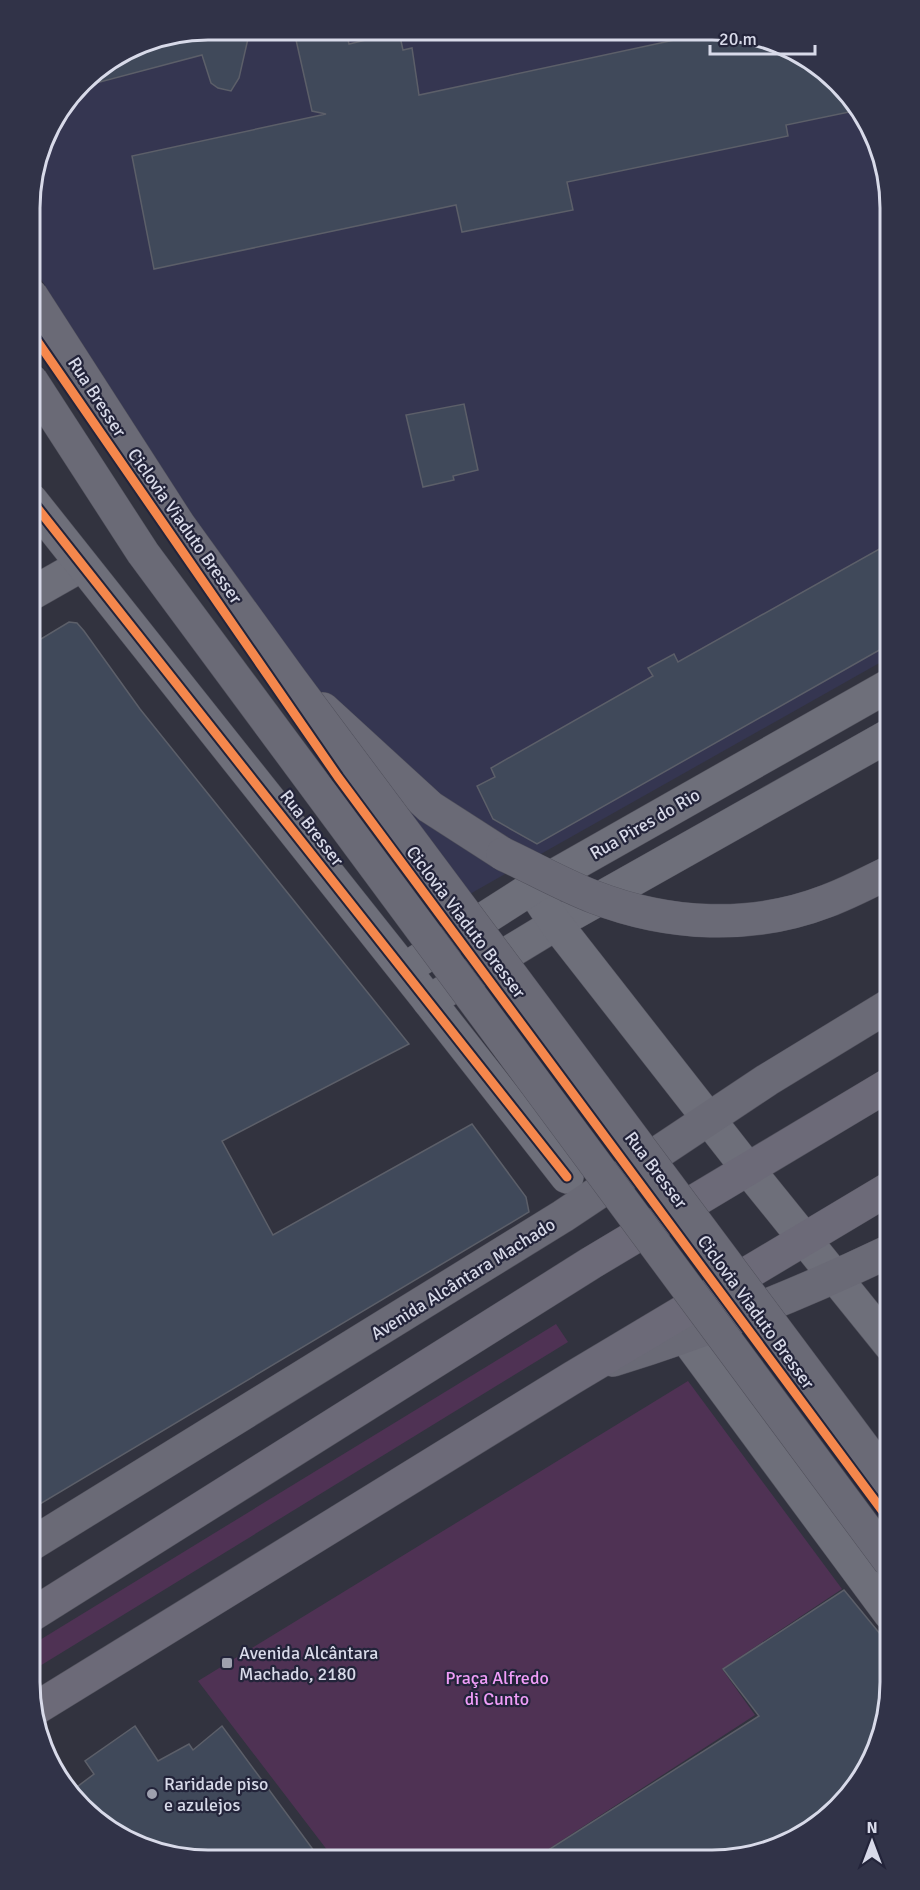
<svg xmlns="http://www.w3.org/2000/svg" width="920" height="1890" font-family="Signika,sans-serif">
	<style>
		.built { fill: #353651 }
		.green { fill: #4f3254 }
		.building { fill: #40495a; stroke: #5c5f69; stroke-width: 1.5 }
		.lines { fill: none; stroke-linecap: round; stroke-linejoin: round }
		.minor-casing { stroke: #51515c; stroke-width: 34 }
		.tertiary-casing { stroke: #51515c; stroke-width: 34 }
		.primary-casing { stroke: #51515c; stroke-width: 34 }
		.trunk-casing { stroke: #51515c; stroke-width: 34 }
		.minor { stroke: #6e6f7a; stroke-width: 33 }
		.tertiary { stroke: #6e6f7a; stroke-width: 33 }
		.primary { stroke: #6a6a76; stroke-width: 33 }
		.trunk { stroke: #6c6a78; stroke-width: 33 }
		.primary-bridge-casing { stroke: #51515c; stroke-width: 34; stroke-linecap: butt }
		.primary-bridge { stroke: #6a6a76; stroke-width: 33 }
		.cycleway-casing { stroke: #23243a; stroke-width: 13 }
		.cycleway { stroke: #f5874c; stroke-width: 9 }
		.poi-dot { fill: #9ea0ae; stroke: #23243a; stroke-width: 2 }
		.labels { text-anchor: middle; stroke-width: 4.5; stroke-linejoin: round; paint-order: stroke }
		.street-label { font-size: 18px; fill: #d8dae9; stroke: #23243a }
		.poi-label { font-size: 18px; fill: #d8dae9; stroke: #23243a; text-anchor: start }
		.park-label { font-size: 18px; fill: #f09df8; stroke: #23243a }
		.rim { fill: none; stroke: #d8dae9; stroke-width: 3 }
	</style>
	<rect width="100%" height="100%" fill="#32333f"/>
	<path class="built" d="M208,30L746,33L830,74L881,151L890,208V657L461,899L198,532L31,263V185L49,129L90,74Z"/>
	<g class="green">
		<path d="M556,1324L568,1342L30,1672V1646Z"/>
		<path d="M688,1381L842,1589L722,1669L755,1715L533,1859H334L198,1681Z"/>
	</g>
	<g class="building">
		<path d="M208,30H250L239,78L231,91L218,88L211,83L202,55L85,86L90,74L140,43Z"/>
		<path d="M294,31H346L349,44L399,32L403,50L412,48L419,95L707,33H746L830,74L854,111L786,125L788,136L567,182L573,210L462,232L456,205L154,269L132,156L326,114L312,111Z"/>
		<path d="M464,404L478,470L453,476L454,480L423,487L406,415Z"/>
		<path d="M890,543V644L537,844L493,819L477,786L495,777L491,768L653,676L648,668L674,654L678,662Z"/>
		<path d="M69,622L77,623L84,631L140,709L409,1044L222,1141L273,1235L472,1124L526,1197L529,1212L30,1510L31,645Z"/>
		<path d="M844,1590L890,1646V1694L877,1750L868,1764L853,1791L811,1830L769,1851L712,1860L534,1859L759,1716L723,1669Z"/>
		<path d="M135,1726L158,1761L189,1744L193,1750L222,1726L320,1859L185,1858L91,1816L73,1790L94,1774L85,1761Z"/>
	</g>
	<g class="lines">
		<defs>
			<g id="minor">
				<path d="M31,594L82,565"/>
				<path d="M429,1001L567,1177"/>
				<path d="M686,1338L890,1614"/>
			</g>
			<g id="tertiary">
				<path d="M31,500L429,1001L574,913L890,735"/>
				<path d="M532,888L556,924L747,1168L890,1345"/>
				<path d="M413,964L532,888L890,685"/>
			</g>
			<g id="primary">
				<path d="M323,709L430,807L503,854"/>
				<path d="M613,1360C708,1331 800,1294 890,1251"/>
				<path d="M30,1545L563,1216L767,1080L890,1005"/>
			</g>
			<g id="trunk">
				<path d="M30,1616L591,1263L890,1084"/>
				<path d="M35,1709L572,1378L890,1188"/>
			</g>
		</defs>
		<use href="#minor" class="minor-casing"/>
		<use href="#tertiary" class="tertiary-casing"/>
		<use href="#primary" class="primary-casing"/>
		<use href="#trunk" class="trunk-casing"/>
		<use href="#minor" class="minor"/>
		<use href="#tertiary" class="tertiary"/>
		<use href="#primary" class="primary"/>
		<use href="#trunk" class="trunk"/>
		<defs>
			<g id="primary-bridge">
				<path d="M31,295L179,525L291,680L890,1483"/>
				<path d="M31,380L143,553L890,1562"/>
				<path d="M503,854C533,868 563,885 594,897C669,926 752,930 827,901C849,893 869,882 890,872"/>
			</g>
		</defs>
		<use href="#primary-bridge" class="primary-bridge-casing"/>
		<use href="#primary-bridge" class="primary-bridge"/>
		<defs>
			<g id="cycleway">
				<path d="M31,332L338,777L890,1521"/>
				<path d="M31,500L567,1177"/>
			</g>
		</defs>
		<use href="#cycleway" class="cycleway-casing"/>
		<use href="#cycleway" class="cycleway"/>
	</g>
	<g class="poi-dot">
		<rect x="221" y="1657" width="12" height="12" rx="3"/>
		<circle cx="152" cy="1794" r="6"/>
	</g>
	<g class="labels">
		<g class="street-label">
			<text transform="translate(97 397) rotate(57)" y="6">Rua Bresser</text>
			<text transform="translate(185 526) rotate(55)" y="6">Ciclovia Viaduto Bresser</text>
			<text transform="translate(645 824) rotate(-30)" y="6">Rua Pires do Rio</text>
			<text transform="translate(312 828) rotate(52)" y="6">Rua Bresser</text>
			<text transform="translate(466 922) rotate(53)" y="6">Ciclovia Viaduto Bresser</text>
			<text transform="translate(656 1170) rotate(53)" y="6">Rua Bresser</text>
			<text transform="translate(463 1279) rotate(-32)" y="6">Avenida Alcântara Machado</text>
			<text transform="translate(756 1312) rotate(54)" y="6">Ciclovia Viaduto Bresser</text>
		</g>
		<g class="poi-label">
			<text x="239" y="1659">Avenida Alcântara<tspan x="239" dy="21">Machado, 2180</tspan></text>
			<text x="164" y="1790">Raridade piso<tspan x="164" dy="21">e azulejos</tspan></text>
		</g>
		<g class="park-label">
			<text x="497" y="1684">Praça Alfredo<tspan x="497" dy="21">di Cunto</tspan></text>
		</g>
	</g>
	<path d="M0 0H920V1890H0ZM208 40H712A168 168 0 0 1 880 208V1682A168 168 0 0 1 712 1850H208A168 168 0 0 1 40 1682V208A168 168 0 0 1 208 40Z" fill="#313348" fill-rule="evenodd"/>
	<path class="rim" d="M208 40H712A168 168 0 0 1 880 208V1682A168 168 0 0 1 712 1850H208A168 168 0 0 1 40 1682V208A168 168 0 0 1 208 40Z"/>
	<g transform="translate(872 1842)" stroke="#23243a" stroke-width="4.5" paint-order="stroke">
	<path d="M0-4.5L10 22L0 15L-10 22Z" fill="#d8dae9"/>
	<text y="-9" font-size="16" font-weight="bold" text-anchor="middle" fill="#d8dae9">N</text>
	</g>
	<path d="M710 45v9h105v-9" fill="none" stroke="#d8dae9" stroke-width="3"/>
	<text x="719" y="45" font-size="18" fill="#d8dae9" stroke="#23243a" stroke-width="4.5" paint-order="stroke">20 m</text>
</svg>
